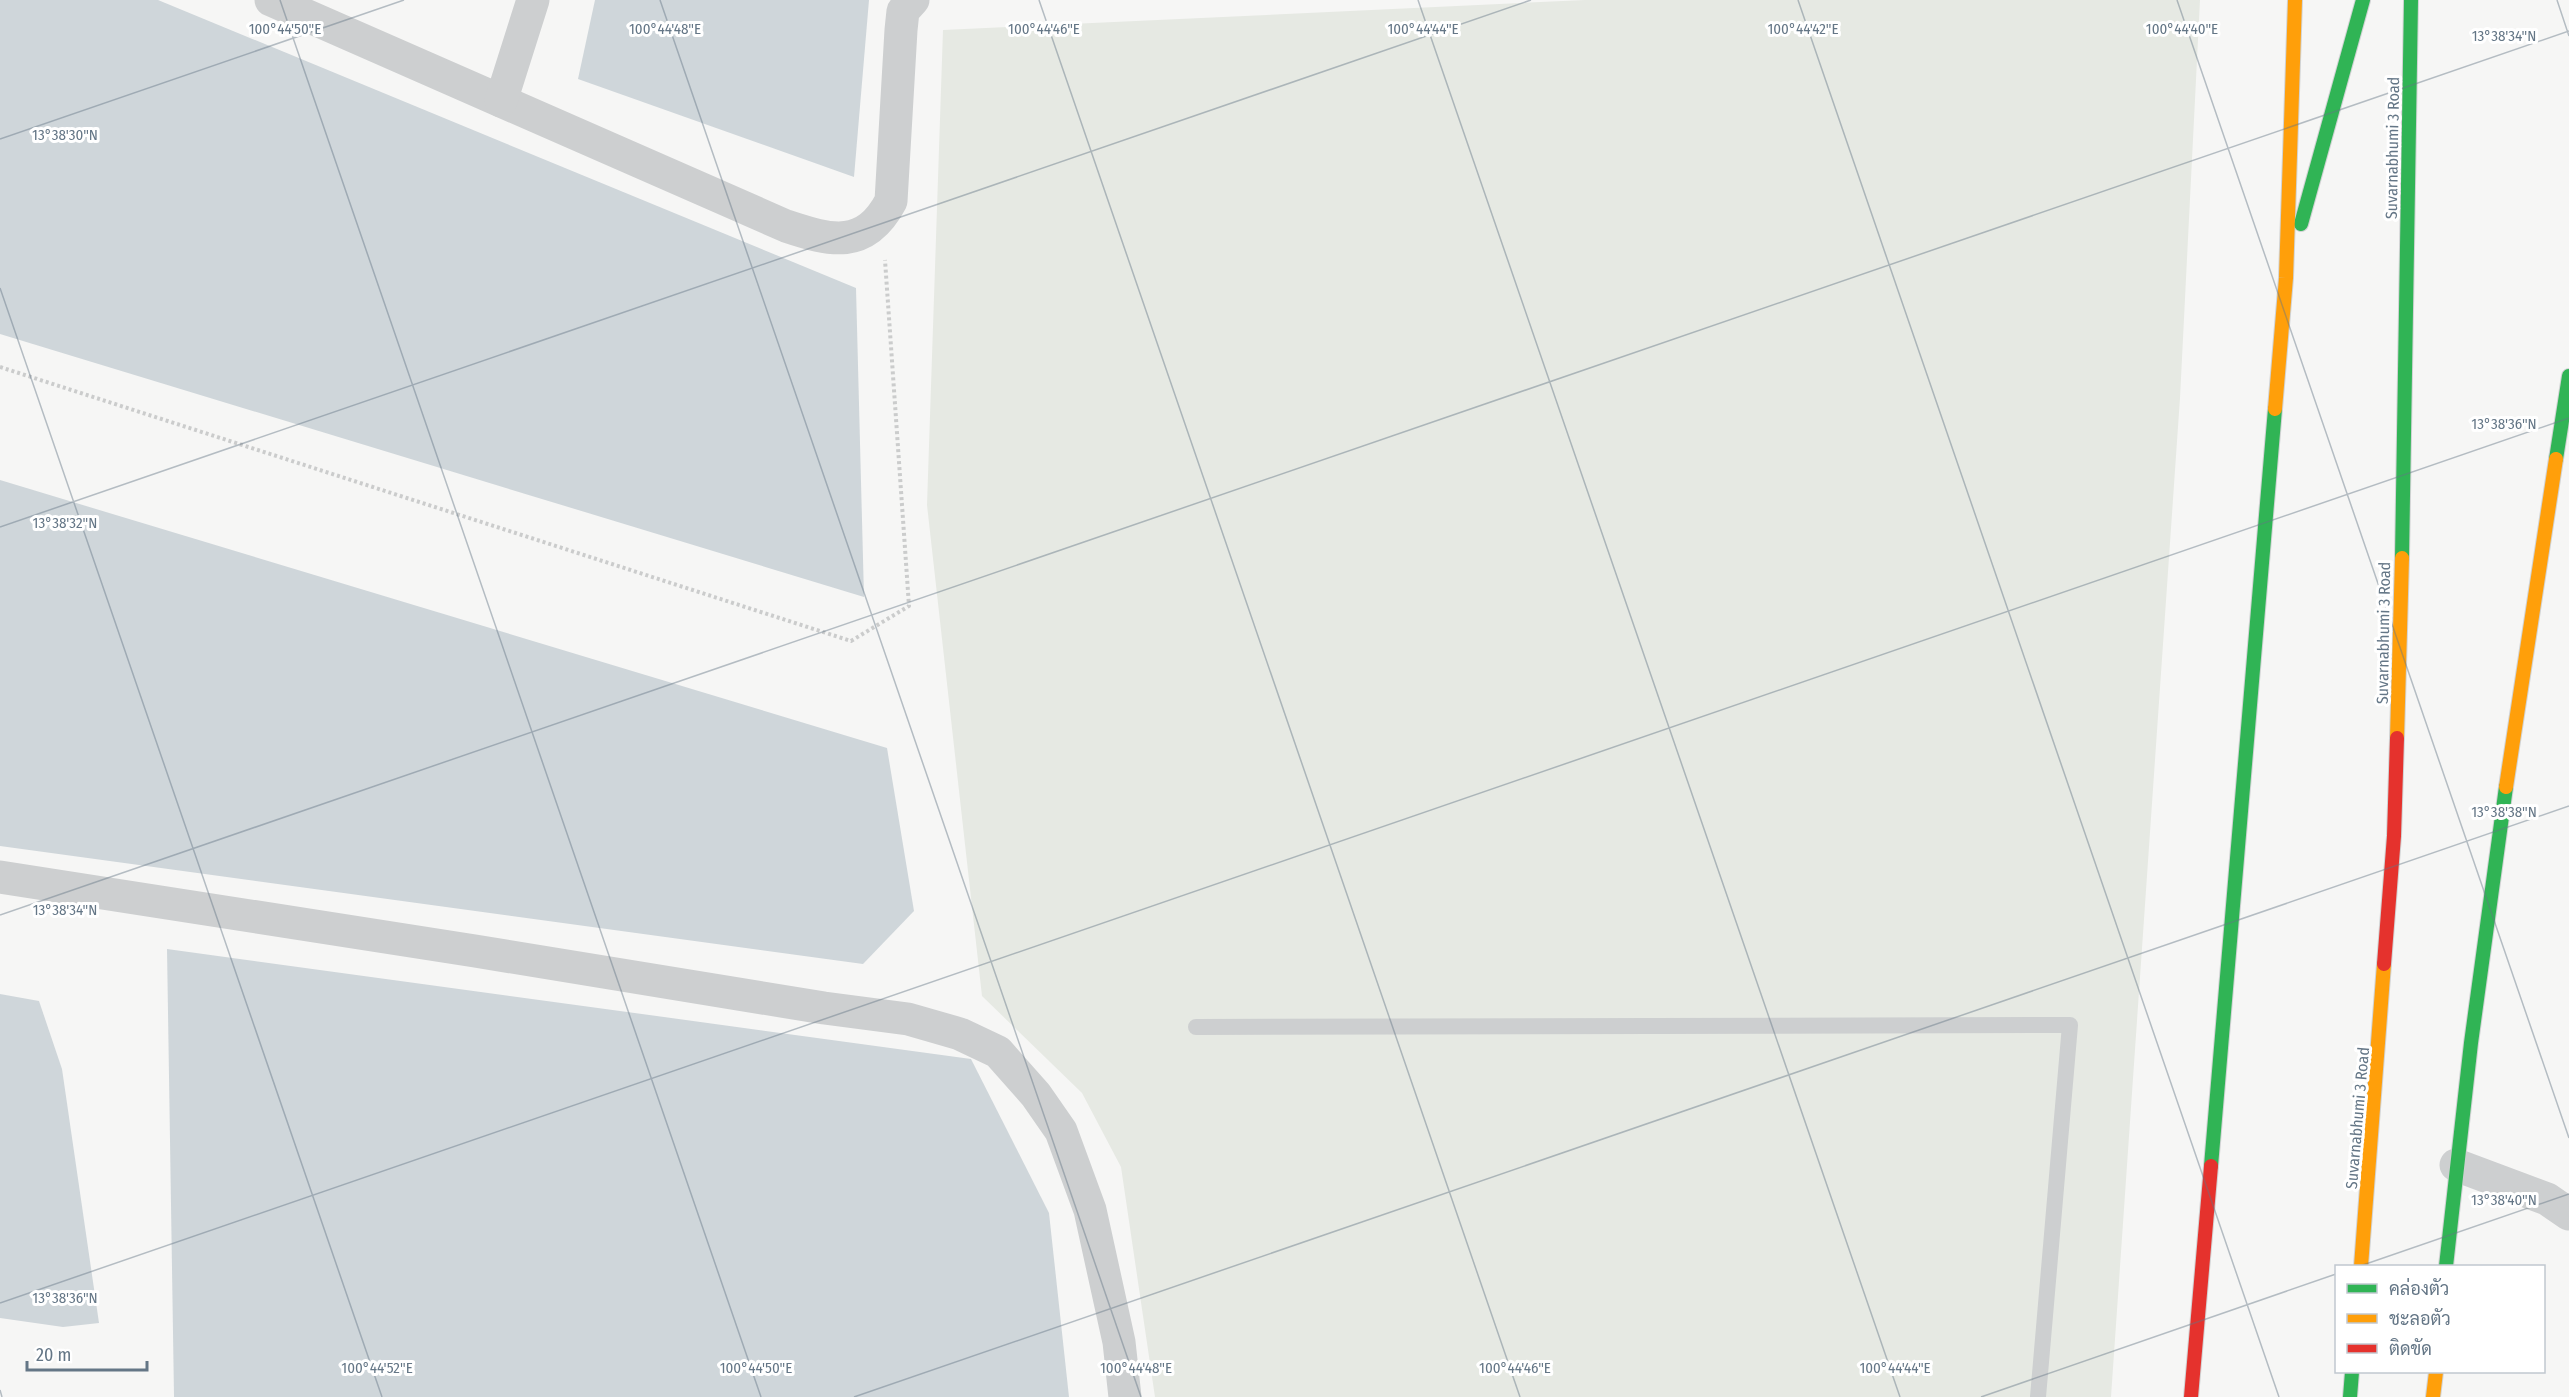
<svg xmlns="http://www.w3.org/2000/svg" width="2569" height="1397" font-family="'Fira Sans Condensed',Sarabun,sans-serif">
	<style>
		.green { fill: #e6e9e3 }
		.water { fill: #cfd6da }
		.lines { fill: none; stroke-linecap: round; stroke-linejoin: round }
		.fast-casing { stroke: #d1d3d4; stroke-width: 16 }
		.slow-casing { stroke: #d1d3d4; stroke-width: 16 }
		.jam-casing { stroke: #d1d3d4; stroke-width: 16 }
		.path { stroke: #cbcccc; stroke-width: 4; stroke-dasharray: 3 3; stroke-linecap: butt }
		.lane { stroke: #cdcfd0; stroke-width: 16 }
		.street { stroke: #cdcfd0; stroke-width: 33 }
		.fast { stroke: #30b455; stroke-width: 14 }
		.slow { stroke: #ff9f0a; stroke-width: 14 }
		.jam { stroke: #e5322d; stroke-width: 14 }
		.ticks { fill: none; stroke: #647686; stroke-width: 1.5; stroke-opacity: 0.45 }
		.labels { text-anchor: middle; stroke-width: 6; stroke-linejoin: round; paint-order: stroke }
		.street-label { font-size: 16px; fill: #647686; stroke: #fff }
		.ticks-label { font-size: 15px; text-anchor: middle; fill: #647686; stroke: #fff; stroke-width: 6; stroke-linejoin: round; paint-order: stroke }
	</style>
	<rect width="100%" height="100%" fill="#f6f6f5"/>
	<path class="green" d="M1585,0H2200L2180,398L2111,1397H1155L1121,1167L1082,1093L982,996L927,505L943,30Z"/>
	<g class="water">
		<path d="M0,0H158L856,288L864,597L0,334Z"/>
		<path d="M595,0H869L854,177L578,79Z"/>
		<path d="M0,480L887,748L914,911L863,964L0,846Z"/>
		<path d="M167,949L971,1059L1049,1213L1069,1397H174Z"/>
		<path d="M0,994L39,1001L62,1069L99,1323L63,1327L0,1318Z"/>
	</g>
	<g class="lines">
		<defs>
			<g id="fast">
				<path d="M2301,224L2363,0"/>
				<path d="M2556,459L2569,376"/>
				<path d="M2402,558L2411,0"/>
				<path d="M2211,1166L2275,409"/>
				<path d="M2446,1266L2471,1043L2506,787"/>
				<path d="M2350,1397L2352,1372"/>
			</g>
			<g id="slow">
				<path d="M2275,409L2286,278L2295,0"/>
				<path d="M2397,738L2402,558"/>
				<path d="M2506,787L2556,459"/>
				<path d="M2361,1266L2384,964"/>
				<path d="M2433,1397L2436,1372"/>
			</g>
			<g id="jam">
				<path d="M2384,964L2394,836L2397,738"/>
				<path d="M2191,1397L2211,1166"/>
			</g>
		</defs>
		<use href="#fast" class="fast-casing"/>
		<use href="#slow" class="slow-casing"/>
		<use href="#jam" class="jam-casing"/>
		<path class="path" d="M0,367L851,641L909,606L885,260"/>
		<path class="lane" d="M1196,1027L2070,1025L2038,1397"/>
		<g class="street">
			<path d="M271,0L786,226C831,241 865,250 891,201L901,30L903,11L913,0"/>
			<path d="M501,101L533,0"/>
			<path d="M0,877L475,951L824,1008L908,1019L960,1034L998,1052L1036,1095L1061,1131L1090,1210L1119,1342L1125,1397"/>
			<path d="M2456,1165L2547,1199L2569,1214"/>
		</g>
		<use href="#fast" class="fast"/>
		<use href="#slow" class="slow"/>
		<use href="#jam" class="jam"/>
	</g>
	<path class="ticks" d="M280,0L761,1397M660,0L1141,1397M1039,0L1520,1397M1418,0L1900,1397M1798,0L2279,1397M2177,0L2569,1138M2557,0L2569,36M0,139L404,0M0,288L382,1397M0,527L1531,0M0,915L2569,31M2360,1266L2569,1194M0,1303L2569,418M0,1390L2,1397M854,1397L2569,806M1981,1397L2336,1274"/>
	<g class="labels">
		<g class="street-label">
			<text transform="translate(2392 148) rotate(-89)" y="6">Suvarnabhumi 3 Road</text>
			<text transform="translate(2383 633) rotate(-89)" y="6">Suvarnabhumi 3 Road</text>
			<text transform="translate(2357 1118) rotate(-85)" y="6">Suvarnabhumi 3 Road</text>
		</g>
	</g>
	<g class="ticks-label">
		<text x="2182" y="34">100°44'40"E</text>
		<text x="285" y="34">100°44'50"E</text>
		<text x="665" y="34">100°44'48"E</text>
		<text x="1044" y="34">100°44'46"E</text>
		<text x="1423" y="34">100°44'44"E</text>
		<text x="1803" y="34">100°44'42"E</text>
		<text x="2504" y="41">13°38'34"N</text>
		<text x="65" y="140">13°38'30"N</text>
		<text x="2504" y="429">13°38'36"N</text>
		<text x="65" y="528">13°38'32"N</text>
		<text x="2504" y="817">13°38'38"N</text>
		<text x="65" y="915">13°38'34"N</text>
		<text x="2504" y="1205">13°38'40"N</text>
		<text x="65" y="1303">13°38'36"N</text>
		<text x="377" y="1373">100°44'52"E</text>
		<text x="756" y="1373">100°44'50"E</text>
		<text x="1136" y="1373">100°44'48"E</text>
		<text x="1515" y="1373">100°44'46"E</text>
		<text x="1895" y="1373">100°44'44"E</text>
	</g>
	<rect x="2335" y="1265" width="210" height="108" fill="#ffffff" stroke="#c1c8cf" stroke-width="1.5"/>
	<rect x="2347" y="1284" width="30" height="9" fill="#30b455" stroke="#c1c8cf" stroke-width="1.5"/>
	<text x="2389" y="1295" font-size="18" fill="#647686">คล่องตัว</text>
	<rect x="2347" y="1314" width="30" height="9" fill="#ff9f0a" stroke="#c1c8cf" stroke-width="1.5"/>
	<text x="2389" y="1325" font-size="18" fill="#647686">ชะลอตัว</text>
	<rect x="2347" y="1344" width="30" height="9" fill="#e5322d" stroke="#c1c8cf" stroke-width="1.5"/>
	<text x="2389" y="1355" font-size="18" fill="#647686">ติดขัด</text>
	<path d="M27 1361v9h120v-9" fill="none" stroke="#647686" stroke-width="3"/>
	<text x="36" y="1361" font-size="18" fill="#647686" stroke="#ffffff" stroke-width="4.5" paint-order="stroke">20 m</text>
</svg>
